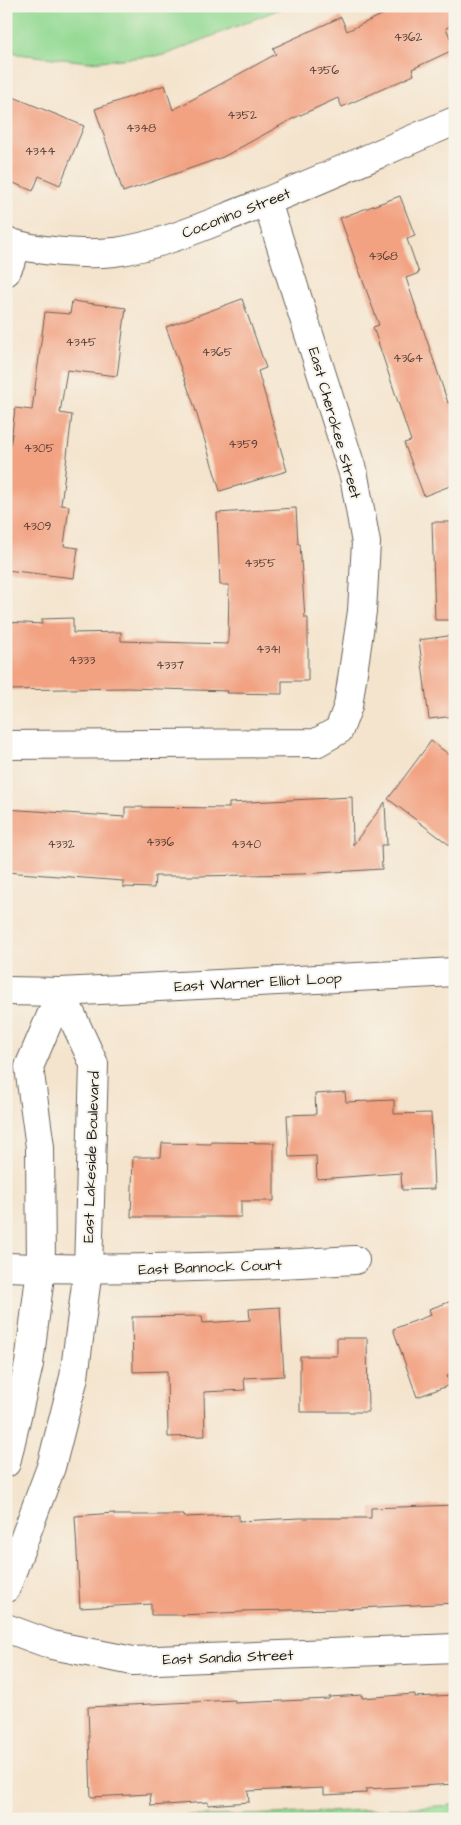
<svg xmlns="http://www.w3.org/2000/svg" width="461" height="1825" font-family="'Architects Daughter',sans-serif">
	<style>
		.green { fill: #94da94; stroke: #587b58 }
		.building { fill: #f2a181 }
		.lines { fill: none; stroke-linecap: round; stroke-linejoin: round }
		.street-casing { stroke: #68625a; stroke-width: 30 }
		.secondary-casing { stroke: #68625a; stroke-width: 30 }
		.street { stroke: #fff; stroke-width: 28 }
		.secondary { stroke: #fff; stroke-width: 28 }
		.labels { text-anchor: middle; stroke-width: 4; stroke-linejoin: round; paint-order: stroke }
		.number-label { font-size: 12px; fill: #523d35 }
		.street-label { font-size: 15px; fill: #1c1c1c; stroke: #f7f3e8 }
	</style>
	<rect width="100%" height="100%" fill="#f7f3e8"/>
	<filter id="ink" filterUnits="userSpaceOnUse"><feTurbulence type="fractalNoise" baseFrequency=".02" numOctaves="2"/><feDisplacementMap in="SourceGraphic" scale="10" xChannelSelector="R" yChannelSelector="G"/><feConvolveMatrix kernelMatrix="1 2 1 2 8 2 1 2 1" color-interpolation-filters="sRGB"/></filter>
	<filter id="wash" filterUnits="userSpaceOnUse"><feTurbulence type="fractalNoise" baseFrequency=".0096" numOctaves="4" result="noise"/><feDisplacementMap in="SourceGraphic" scale="20" xChannelSelector="R" yChannelSelector="G"/><feGaussianBlur stdDeviation="1.12" result="paint"/><feColorMatrix in="noise" values="0 0 0 0 0 0 0 0 0 0 0 0 0 0 0 0 0 1.4 0 .05"/><feComposite in="paint" operator="in"/></filter>
	<g filter="url(#wash)">
		<rect width="100%" height="100%" fill="#f4e4cd"/>
		<g class="green">
			<path d="M6,6H287L165,55L89,62L18,54L6,48Z"/>
			<path d="M455,1805V1819H6V1813C156,1821 305,1814 455,1805Z"/>
		</g>
		<g id="blocks">
			<g class="building">
				<path d="M401,6H455V24L446,28L455,49L412,69L414,75L342,107L338,98L294,118L223,157L123,192L95,109L165,85L173,110L276,54L273,48L341,17L347,31Z"/>
				<path d="M6,94L84,126L60,185L39,176L33,191L6,180Z"/>
				<path d="M400,196L415,236L407,239L419,273L406,278L448,403L455,400V484L424,496L404,443L411,441L373,327L379,325L340,218Z"/>
				<path d="M242,299L266,368L258,371L287,471L220,491L194,405L166,327Z"/>
				<path d="M72,301L126,308L117,376L67,370L60,413L72,415L61,505L69,506L64,546L78,548L74,578L6,570V482L15,408L32,410L45,312L70,314Z"/>
				<path d="M296,508L298,544H300L305,618H308V681H282V694L227,693L228,691L127,688L6,690V622L42,624V619L73,618V633L121,632V641L228,644L229,585H220L217,513Z"/>
				<path d="M432,522H455V620H435Z"/>
				<path d="M455,635V716L429,719L419,640Z"/>
				<path d="M431,741L455,759V849L388,799Z"/>
				<path d="M352,797L353,845L385,802L387,845H381L382,869L302,874L197,876H155L154,888L123,887V881L6,872V809L125,817V807L229,808V803Z"/>
				<path d="M345,1092L346,1102L394,1100V1114L431,1113L434,1189L402,1190L401,1173L317,1179L316,1156L289,1157L287,1115L316,1114L315,1094Z"/>
				<path d="M211,1142L274,1143V1201H241V1217H131L133,1157H161L162,1143L211,1144Z"/>
				<path d="M455,1300V1373L447,1376L450,1385L417,1397L393,1329L431,1315L429,1309Z"/>
				<path d="M280,1307L284,1376L244,1378L245,1390L204,1392L205,1436L168,1437L167,1371L133,1372L132,1317L202,1316L203,1323L250,1320L249,1309Z"/>
				<path d="M337,1338H367L368,1412H300V1356H337Z"/>
				<path d="M455,1505V1603L340,1609L243,1611V1612L182,1615H151V1604L80,1608L75,1516L114,1513V1515H184V1517L239,1515V1521L300,1518H371V1508Z"/>
				<path d="M415,1694V1697L455,1695V1784L366,1789V1793L324,1795V1788L248,1791L249,1802L208,1805V1802L151,1806L150,1794L91,1797L88,1707L235,1700V1703L329,1699V1697L362,1695V1698Z"/>
			</g>
		</g>
	</g>
	<g filter="url(#ink)">
		<use href="#blocks" fill-opacity="0" stroke="#68625a" stroke-width="1"/>
		<g class="lines">
			<defs>
				<g id="street">
					<path d="M6,241C35,252 84,255 115,252C152,247 193,231 227,217C304,188 379,153 455,121"/>
					<path d="M6,272L18,246"/>
					<path d="M6,745L316,743L339,730L348,706L362,611L366,543L354,476L267,202"/>
					<path d="M6,1267C123,1271 239,1267 355,1260"/>
					<path d="M6,1463L29,1364L41,1268L40,1147L29,1067L61,992"/>
					<path d="M6,1588L51,1467L74,1377L88,1269L94,1064L61,992"/>
					<path d="M6,1628L52,1645L133,1661L455,1648"/>
				</g>
				<path id="secondary" d="M6,991L61,992L455,972"/>
			</defs>
			<use href="#street" class="street-casing"/>
			<use href="#secondary" class="secondary-casing"/>
			<use href="#street" class="street"/>
			<use href="#secondary" class="secondary"/>
		</g>
	</g>
	<g class="labels">
		<g class="number-label">
			<text x="408" y="41">4362</text>
			<text x="324" y="74">4356</text>
			<text x="242" y="119">4352</text>
			<text x="141" y="132">4348</text>
			<text x="40" y="155">4344</text>
			<text x="383" y="260">4368</text>
			<text x="81" y="346">4345</text>
			<text x="217" y="356">4365</text>
			<text x="408" y="362">4364</text>
			<text x="243" y="448">4359</text>
			<text x="39" y="452">4305</text>
			<text x="37" y="530">4309</text>
			<text x="260" y="567">4355</text>
			<text x="268" y="653">4341</text>
			<text x="82" y="664">4333</text>
			<text x="170" y="669">4337</text>
			<text x="160" y="846">4336</text>
			<text x="61" y="848">4332</text>
			<text x="246" y="848">4340</text>
		</g>
		<g class="street-label">
			<text transform="translate(236 213) rotate(-21)" y="5">Coconino Street</text>
			<text transform="translate(335 423) rotate(74)" y="5">East Cherokee Street</text>
			<text transform="translate(258 982) rotate(-3)" y="5">East Warner Elliot Loop</text>
			<text transform="translate(91 1157) rotate(-88)" y="5">East Lakeside Boulevard</text>
			<text transform="translate(210 1267) rotate(-2)" y="5">East Bannock Court</text>
			<text transform="translate(228 1657) rotate(-2)" y="5">East Sandia Street</text>
		</g>
	</g>
	<rect width="461" height="1825" fill="none" stroke="#f7f3e8" stroke-width="25"/>
</svg>
